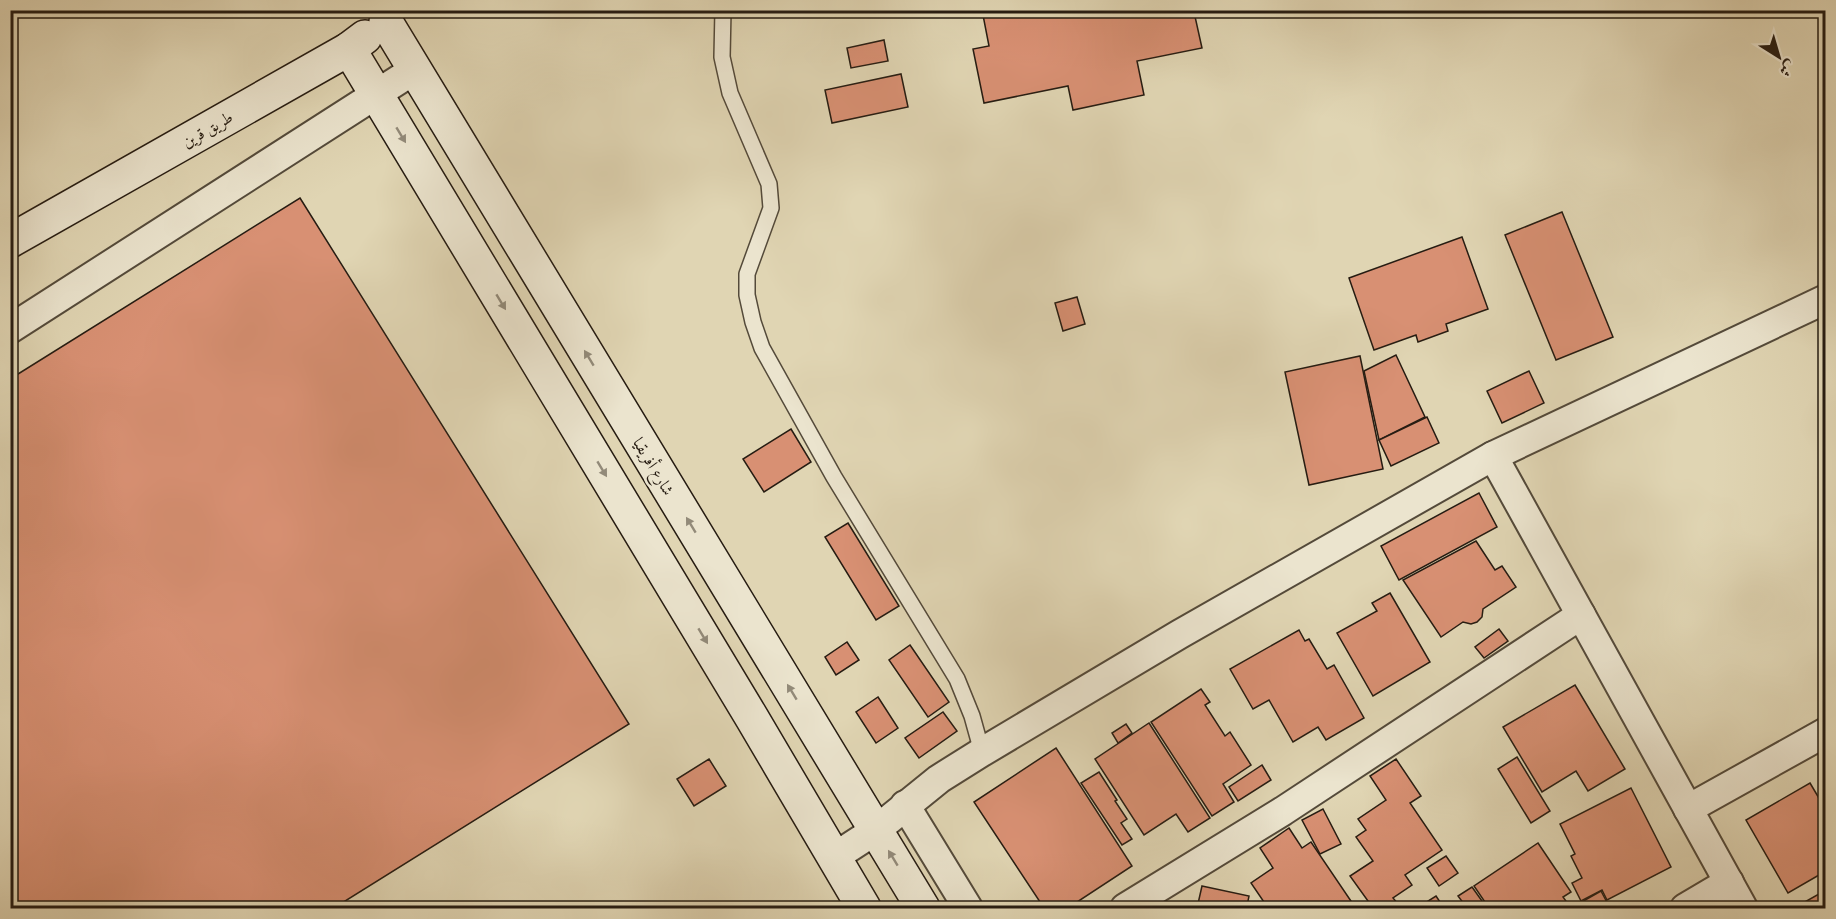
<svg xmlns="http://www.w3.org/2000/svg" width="1836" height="919" font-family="'IM FELL English',Amiri,serif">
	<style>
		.building { fill: #d89073; stroke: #261c12; stroke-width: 1.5 }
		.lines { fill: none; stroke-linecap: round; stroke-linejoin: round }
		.lane-casing { stroke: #544a3a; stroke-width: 18 }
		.street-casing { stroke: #544a3a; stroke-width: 32 }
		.secondary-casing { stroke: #261c12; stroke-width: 36 }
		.lane { stroke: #ebe4ce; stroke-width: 15 }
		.street { stroke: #ebe4ce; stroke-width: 28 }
		.secondary { stroke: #ebe4ce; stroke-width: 33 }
		.oneway { fill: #928a79 }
		.labels { text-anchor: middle; stroke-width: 5; stroke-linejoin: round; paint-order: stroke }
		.street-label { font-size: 16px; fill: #261c12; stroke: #ebe4ce }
	</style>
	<rect width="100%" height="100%" fill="#e0d5b3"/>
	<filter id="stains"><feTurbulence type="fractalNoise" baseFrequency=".00333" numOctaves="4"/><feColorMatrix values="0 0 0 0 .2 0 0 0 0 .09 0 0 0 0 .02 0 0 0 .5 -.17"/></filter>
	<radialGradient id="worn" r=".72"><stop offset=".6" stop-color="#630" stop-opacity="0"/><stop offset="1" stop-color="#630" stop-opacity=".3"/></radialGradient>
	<g class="building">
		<path d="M982,10H1201L1194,12L1202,48L1137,61L1144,95L1073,110L1068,86L984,103L973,49L989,46Z"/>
		<path d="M884,40L888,61L851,68L847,48Z"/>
		<path d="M901,74L908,107L832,123L825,90Z"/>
		<path d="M300,198L629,724L334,908H10V379Z"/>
		<path d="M1562,212L1613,337L1556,360L1505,235Z"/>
		<path d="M1462,237L1488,309L1446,324L1448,331L1418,342L1416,335L1374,350L1349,278Z"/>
		<path d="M1077,297L1085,324L1063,331L1055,303Z"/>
		<path d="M1396,355L1425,417L1379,440L1364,371Z"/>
		<path d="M1360,356L1383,469L1309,485L1285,372Z"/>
		<path d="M1529,371L1544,403L1502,423L1487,391Z"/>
		<path d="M1427,417L1439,443L1391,466L1379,440Z"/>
		<path d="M791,429L811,462L764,492L743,459Z"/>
		<path d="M1479,493L1497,527L1399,580L1381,546Z"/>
		<path d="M848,523L899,606L876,620L825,537Z"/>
		<path d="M1476,541L1495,570L1502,566L1516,587L1483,609L1482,617L1477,622L1471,624L1463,622L1441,637L1403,580Z"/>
		<path d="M1390,593L1430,662L1373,696L1337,633L1377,611L1372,603Z"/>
		<path d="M1499,629L1508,641L1484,658L1475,647Z"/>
		<path d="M1299,630L1305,641L1309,639L1327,669L1334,665L1364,718L1326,740L1318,727L1293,742L1269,700L1253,709L1230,669Z"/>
		<path d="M847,642L859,660L836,675L825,657Z"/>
		<path d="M910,645L949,702L928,717L889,660Z"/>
		<path d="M1575,685L1625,769L1588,791L1576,771L1542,792L1503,727Z"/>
		<path d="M1201,689L1210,702L1205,705L1225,736L1230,732L1251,765L1223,784L1234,802L1212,816L1151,722Z"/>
		<path d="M878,697L898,728L876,743L856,712Z"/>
		<path d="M943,712L957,731L919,758L905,738Z"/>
		<path d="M1149,723L1210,818L1188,832L1176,814L1144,835L1095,759Z"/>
		<path d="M1126,724L1132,733L1118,743L1112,733Z"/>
		<path d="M1056,748L1132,866L1068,908H1044L974,802Z"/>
		<path d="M1517,757L1550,811L1531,823L1498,769Z"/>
		<path d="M709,759L726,786L694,806L677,779Z"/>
		<path d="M1396,759L1421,796L1410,803L1442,850L1405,875L1412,885L1393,898L1399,905L1394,908H1373L1350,876L1373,861L1356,837L1366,830L1358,819L1386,800L1370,776Z"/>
		<path d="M1262,765L1271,780L1238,801L1229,787Z"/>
		<path d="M1099,772L1117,800L1115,801L1127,819L1121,823L1132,839L1122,845L1081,783Z"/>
		<path d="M1810,783L1826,810V871L1788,893L1746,820Z"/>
		<path d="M1631,788L1671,867L1607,900L1602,890L1581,901L1572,883L1582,878L1571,856L1575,854L1560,824Z"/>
		<path d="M1323,809L1341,844L1320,854L1302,820Z"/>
		<path d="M1289,828L1302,848L1311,842L1355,907L1353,908H1268L1251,883L1273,868L1260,848Z"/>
		<path d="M1538,843L1571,892L1563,897L1571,908H1489L1474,886Z"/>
		<path d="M1446,856L1458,873L1439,886L1427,868Z"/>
		<path d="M1202,886L1249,896L1247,906L1257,908H1197Z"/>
		<path d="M1472,887L1487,908H1467L1458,896Z"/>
		<path d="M1826,890V908H1794Z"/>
		<path d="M1601,891L1610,908H1581L1578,904Z"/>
		<path d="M1436,896L1444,908H1417Z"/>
	</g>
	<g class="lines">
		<defs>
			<path id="lane" d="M723,10L722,57L730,93L769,184L771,208L747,274V295L753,322L762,348L834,477L957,679L972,716L982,752"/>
			<g id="street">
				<path d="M10,329L414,70"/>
				<path d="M1493,456L1743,908"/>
				<path d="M905,805L968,908"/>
				<path d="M1688,809L1826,732"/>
				<path d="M833,858L876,830L939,779L982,752L1180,634L1493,456L1826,299"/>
				<path d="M1125,908L1283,811L1581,615"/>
				<path d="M1685,908L1729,882"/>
			</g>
			<g id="secondary">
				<path d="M386,22L923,908"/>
				<path d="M349,49L752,718L864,908"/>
				<path d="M10,241L349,49L365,37"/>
			</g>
		</defs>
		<use href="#lane" class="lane-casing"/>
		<use href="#street" class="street-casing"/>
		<use href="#secondary" class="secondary-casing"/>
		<use href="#lane" class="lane"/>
		<use href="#street" class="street"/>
		<use href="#secondary" class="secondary"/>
	</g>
	<defs><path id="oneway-solid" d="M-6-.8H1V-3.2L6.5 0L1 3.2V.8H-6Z" transform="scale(1.5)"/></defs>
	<g class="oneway">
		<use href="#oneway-solid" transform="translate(401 135) rotate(59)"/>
		<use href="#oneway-solid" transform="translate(501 302) rotate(59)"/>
		<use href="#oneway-solid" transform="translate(589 358) rotate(-121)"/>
		<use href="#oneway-solid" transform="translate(602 469) rotate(59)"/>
		<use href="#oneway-solid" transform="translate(691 525) rotate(-121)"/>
		<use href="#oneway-solid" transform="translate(703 636) rotate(59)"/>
		<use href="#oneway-solid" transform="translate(792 692) rotate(-121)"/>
		<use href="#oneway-solid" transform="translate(893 858) rotate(-121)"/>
	</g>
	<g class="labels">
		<g class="street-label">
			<text transform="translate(207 129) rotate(-30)" y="6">طريق قرين</text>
			<text transform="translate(654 466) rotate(59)" y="6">شارع أفريقيا</text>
		</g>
	</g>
	<rect width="1836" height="919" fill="none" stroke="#e0d5b3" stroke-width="36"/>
	<rect x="12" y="12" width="1812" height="895" fill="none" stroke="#261c12" stroke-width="3"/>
	<rect x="18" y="18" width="1800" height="883" fill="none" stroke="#261c12" stroke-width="1.5"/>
	<g transform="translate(1779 57) rotate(143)" stroke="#ebe4ce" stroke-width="4.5" paint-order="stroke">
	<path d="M0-4.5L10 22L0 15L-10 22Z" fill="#261c12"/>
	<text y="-9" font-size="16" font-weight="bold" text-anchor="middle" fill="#261c12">ش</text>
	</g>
	<rect width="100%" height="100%" filter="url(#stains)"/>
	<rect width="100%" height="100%" fill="url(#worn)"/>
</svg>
